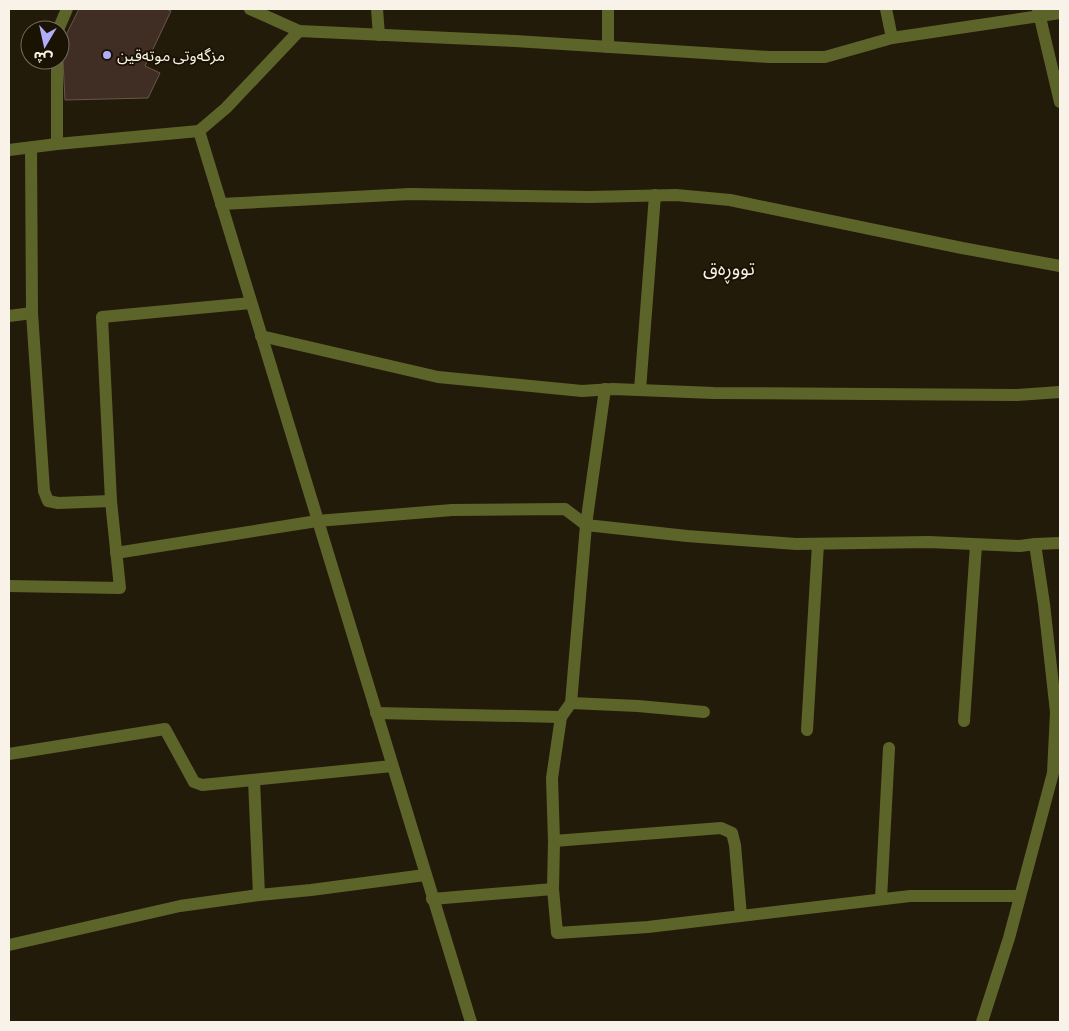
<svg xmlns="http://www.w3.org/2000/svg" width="1069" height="1031" font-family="'Sofia Sans Condensed','Noto Sans Arabic',sans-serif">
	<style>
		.building { fill: #402e24; stroke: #69564b }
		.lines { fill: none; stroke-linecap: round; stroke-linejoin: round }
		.minor { stroke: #5d642a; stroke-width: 12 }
		.poi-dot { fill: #b0aefa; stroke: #1a1203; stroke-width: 2 }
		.labels { text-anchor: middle; stroke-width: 4; stroke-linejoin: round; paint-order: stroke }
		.poi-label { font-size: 16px; fill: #f8f2e8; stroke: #1a1203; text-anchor: start }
		.quarter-label { font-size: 19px; fill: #f8f2e8; stroke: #1a1203 }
	</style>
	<rect width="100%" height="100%" fill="#231b0a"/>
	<path class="building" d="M79,9H166L171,11L145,66L160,73L148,98L65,100L62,43Z"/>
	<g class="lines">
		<g class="minor">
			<path d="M250,9L299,31"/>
			<path d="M377,9L379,35"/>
			<path d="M608,9V47"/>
			<path d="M886,9L892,38"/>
			<path d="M1038,9L1060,102"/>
			<path d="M58,30L67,9"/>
			<path d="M199,131L471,1022"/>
			<path d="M57,144V60"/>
			<path d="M31,148L32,313L44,491L48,501L58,503L111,501"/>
			<path d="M9,150L57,144L199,131L226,108L299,31L515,41L769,57H825L892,38L1060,13"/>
			<path d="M221,204L410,194L590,197L676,195L730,200L962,248L1060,266"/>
			<path d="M9,316L32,313"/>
			<path d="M261,336L438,377L582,391L613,389L714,393L1017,395L1060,392"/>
			<path d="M605,389L586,525L571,703L561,717L552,778L554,841L553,889L557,933L648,927L910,896H1020"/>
			<path d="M640,390L655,195"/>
			<path d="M116,553L317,521L452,510L565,509L586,525L687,536L796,544L929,542L1020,546L1035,544L1060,543"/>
			<path d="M9,586L120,588L111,501L102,317L251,303"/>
			<path d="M571,703L638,706L704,712"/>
			<path d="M376,713L561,717"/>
			<path d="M964,721L976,545"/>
			<path d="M807,730L818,544"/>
			<path d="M9,754L165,729L194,782L202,785L392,766"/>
			<path d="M254,780L259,895"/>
			<path d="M554,841L721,828L732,833L735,845L741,916"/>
			<path d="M432,899L553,889"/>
			<path d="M881,899L889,748"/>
			<path d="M9,945L180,906L259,895L311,890L425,875"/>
			<path d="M982,1022L1009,938L1053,773L1056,712L1044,604L1035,544"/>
		</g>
	</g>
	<circle class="poi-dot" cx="107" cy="55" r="5"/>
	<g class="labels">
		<g class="poi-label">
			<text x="117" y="61">مزگەوتی موتەقین</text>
		</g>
		<g class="quarter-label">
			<text x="729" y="275">تووڕەق</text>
		</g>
	</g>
	<rect width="1069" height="1031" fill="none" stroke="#f8f2e8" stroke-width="20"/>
	<g transform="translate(45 45) rotate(189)"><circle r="24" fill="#1a1203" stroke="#736c5f"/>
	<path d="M0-4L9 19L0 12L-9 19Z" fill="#b0aefa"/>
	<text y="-8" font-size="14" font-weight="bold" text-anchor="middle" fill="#f8f2e8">ش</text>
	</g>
</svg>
